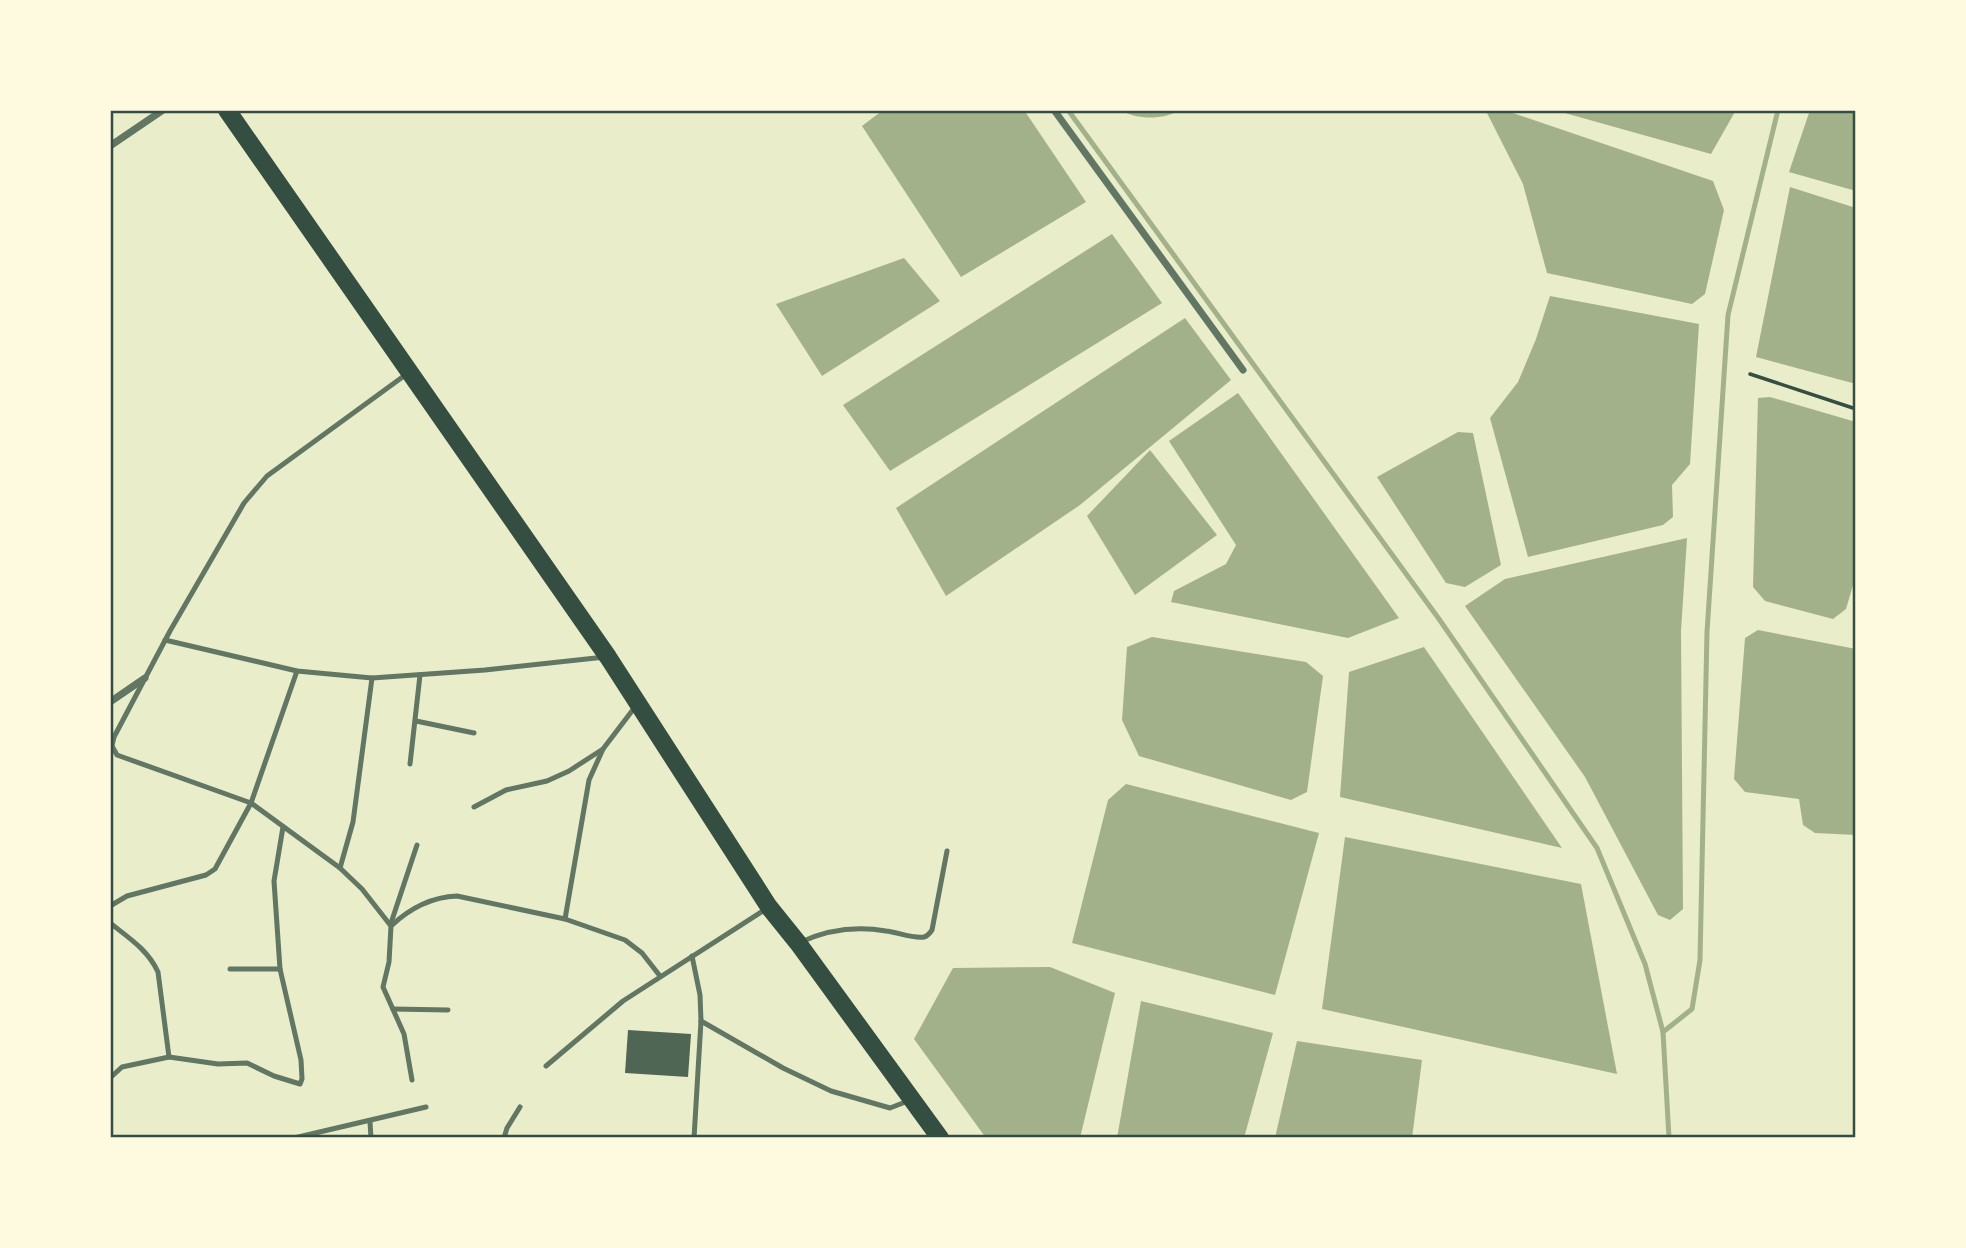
<svg xmlns="http://www.w3.org/2000/svg" width="1966" height="1248" font-family="'Titillium Web',sans-serif">
	<style>
		.water { fill: #a3b18a }
		.lines { fill: none; stroke-linecap: round; stroke-linejoin: round }
		.stream { stroke: #a3b18a; stroke-width: 5 }
		.building { fill: #4f6655 }
		.path { stroke: #344e41; stroke-width: 3.5 }
		.service { stroke: #617663; stroke-width: 5 }
		.minor { stroke: #617663; stroke-width: 7 }
		.primary { stroke: #344e41; stroke-width: 18 }
		.neatline { fill: none; stroke: #344e41; stroke-width: 2.5 }
	</style>
	<rect width="100%" height="100%" fill="#e9edc9"/>
	<g class="water">
		<path d="M883,110H1024L1086,202L961,277L862,126Z"/>
		<path d="M1120,110H1181C1162,120 1138,120 1120,110Z"/>
		<path d="M1494,110H1504L1713,181L1724,210L1705,294L1692,304L1547,273L1523,184L1487,113Z"/>
		<path d="M1554,110H1736L1711,154Z"/>
		<path d="M1810,110H1856V191L1789,172Z"/>
		<path d="M1790,187L1856,208V384L1756,357Z"/>
		<path d="M1112,234L1162,303L890,471L843,405Z"/>
		<path d="M904,258L940,301L822,376L776,304Z"/>
		<path d="M1550,296L1699,324L1690,464L1672,485L1673,517L1663,525L1528,557L1490,418L1518,382L1536,339Z"/>
		<path d="M1185,318L1231,380L1080,505L946,596L896,508Z"/>
		<path d="M1238,393L1399,618L1348,638L1171,602L1174,591L1226,564L1236,545L1169,441Z"/>
		<path d="M1770,397L1856,422V575L1846,609L1833,619L1765,601L1753,587L1758,398Z"/>
		<path d="M1458,432L1473,433L1501,565L1465,587L1446,583L1377,477Z"/>
		<path d="M1150,450L1217,535L1135,595L1087,516Z"/>
		<path d="M1687,538L1681,631L1683,909L1670,920L1658,915L1585,777L1465,606L1505,579Z"/>
		<path d="M1758,630L1856,649V835L1815,833L1803,825L1799,799L1745,792L1734,779L1745,638Z"/>
		<path d="M1152,637L1306,662L1323,676L1307,792L1291,800L1139,756L1122,720L1127,647Z"/>
		<path d="M1424,647L1562,848L1340,797L1349,672Z"/>
		<path d="M1126,784L1319,833L1275,995L1072,943L1108,800Z"/>
		<path d="M1345,837L1581,884L1617,1074L1322,1009Z"/>
		<path d="M1050,967L1115,993L1080,1138H986L914,1039L953,968Z"/>
		<path d="M1141,1001L1273,1033L1244,1138H1117Z"/>
		<path d="M1297,1041L1422,1060L1412,1138H1275Z"/>
	</g>
	<g class="lines">
		<g class="stream">
			<path d="M1068,110L1439,619L1597,848L1645,964L1663,1032L1669,1138"/>
			<path d="M1663,1032L1692,1009L1700,960L1707,632L1728,315L1778,110"/>
		</g>
	</g>
	<path class="building" d="M628,1030L691,1034L688,1077L625,1073Z"/>
	<g class="lines">
		<path class="path" d="M1750,374L1856,409"/>
		<g class="service">
			<path d="M408,373L267,476L244,503L170,631L114,737L112,746L117,755L251,803L340,868L362,889L391,926L389,962L383,987L404,1034L412,1080"/>
			<path d="M165,640L297,671L372,678L485,670L605,657"/>
			<path d="M416,721L474,733"/>
			<path d="M410,764L420,675"/>
			<path d="M474,807L506,790L547,781L569,771L603,749"/>
			<path d="M340,868L353,822L372,678"/>
			<path d="M110,906L127,896L206,875L215,869L251,803L297,671"/>
			<path d="M565,919L589,780L603,749L635,707"/>
			<path d="M110,923C129,938 148,950 158,972L169,1057"/>
			<path d="M391,923L417,845"/>
			<path d="M391,926C409,909 432,897 457,896L565,919L625,940L642,953L660,976"/>
			<path d="M801,942C827,930 857,926 886,931C897,932 913,939 924,937C928,936 929,934 932,930L947,851"/>
			<path d="M692,956L700,995L701,1021L694,1138"/>
			<path d="M230,969H280"/>
			<path d="M393,1009L448,1010"/>
			<path d="M701,1021L783,1068L831,1091L890,1108L908,1101"/>
			<path d="M546,1066L623,1001L766,909"/>
			<path d="M110,1078L122,1067L169,1057L218,1064L247,1063L274,1076L300,1084L302,1079L301,1060L280,969L274,881L283,827"/>
			<path d="M370,1122L371,1138"/>
			<path d="M294,1138L426,1107"/>
			<path d="M504,1138L507,1128L520,1107"/>
		</g>
		<g class="minor">
			<path d="M1054,110L1243,370"/>
			<path d="M110,146L163,110"/>
			<path d="M110,702L145,678"/>
		</g>
		<path class="primary" d="M227,110L608,657L769,907L798,943L940,1138"/>
	</g>
	<rect width="1966" height="1248" fill="none" stroke="#fefae0" stroke-width="224"/>
	<rect x="112" y="112" width="1742" height="1024" class="neatline"/>
</svg>
